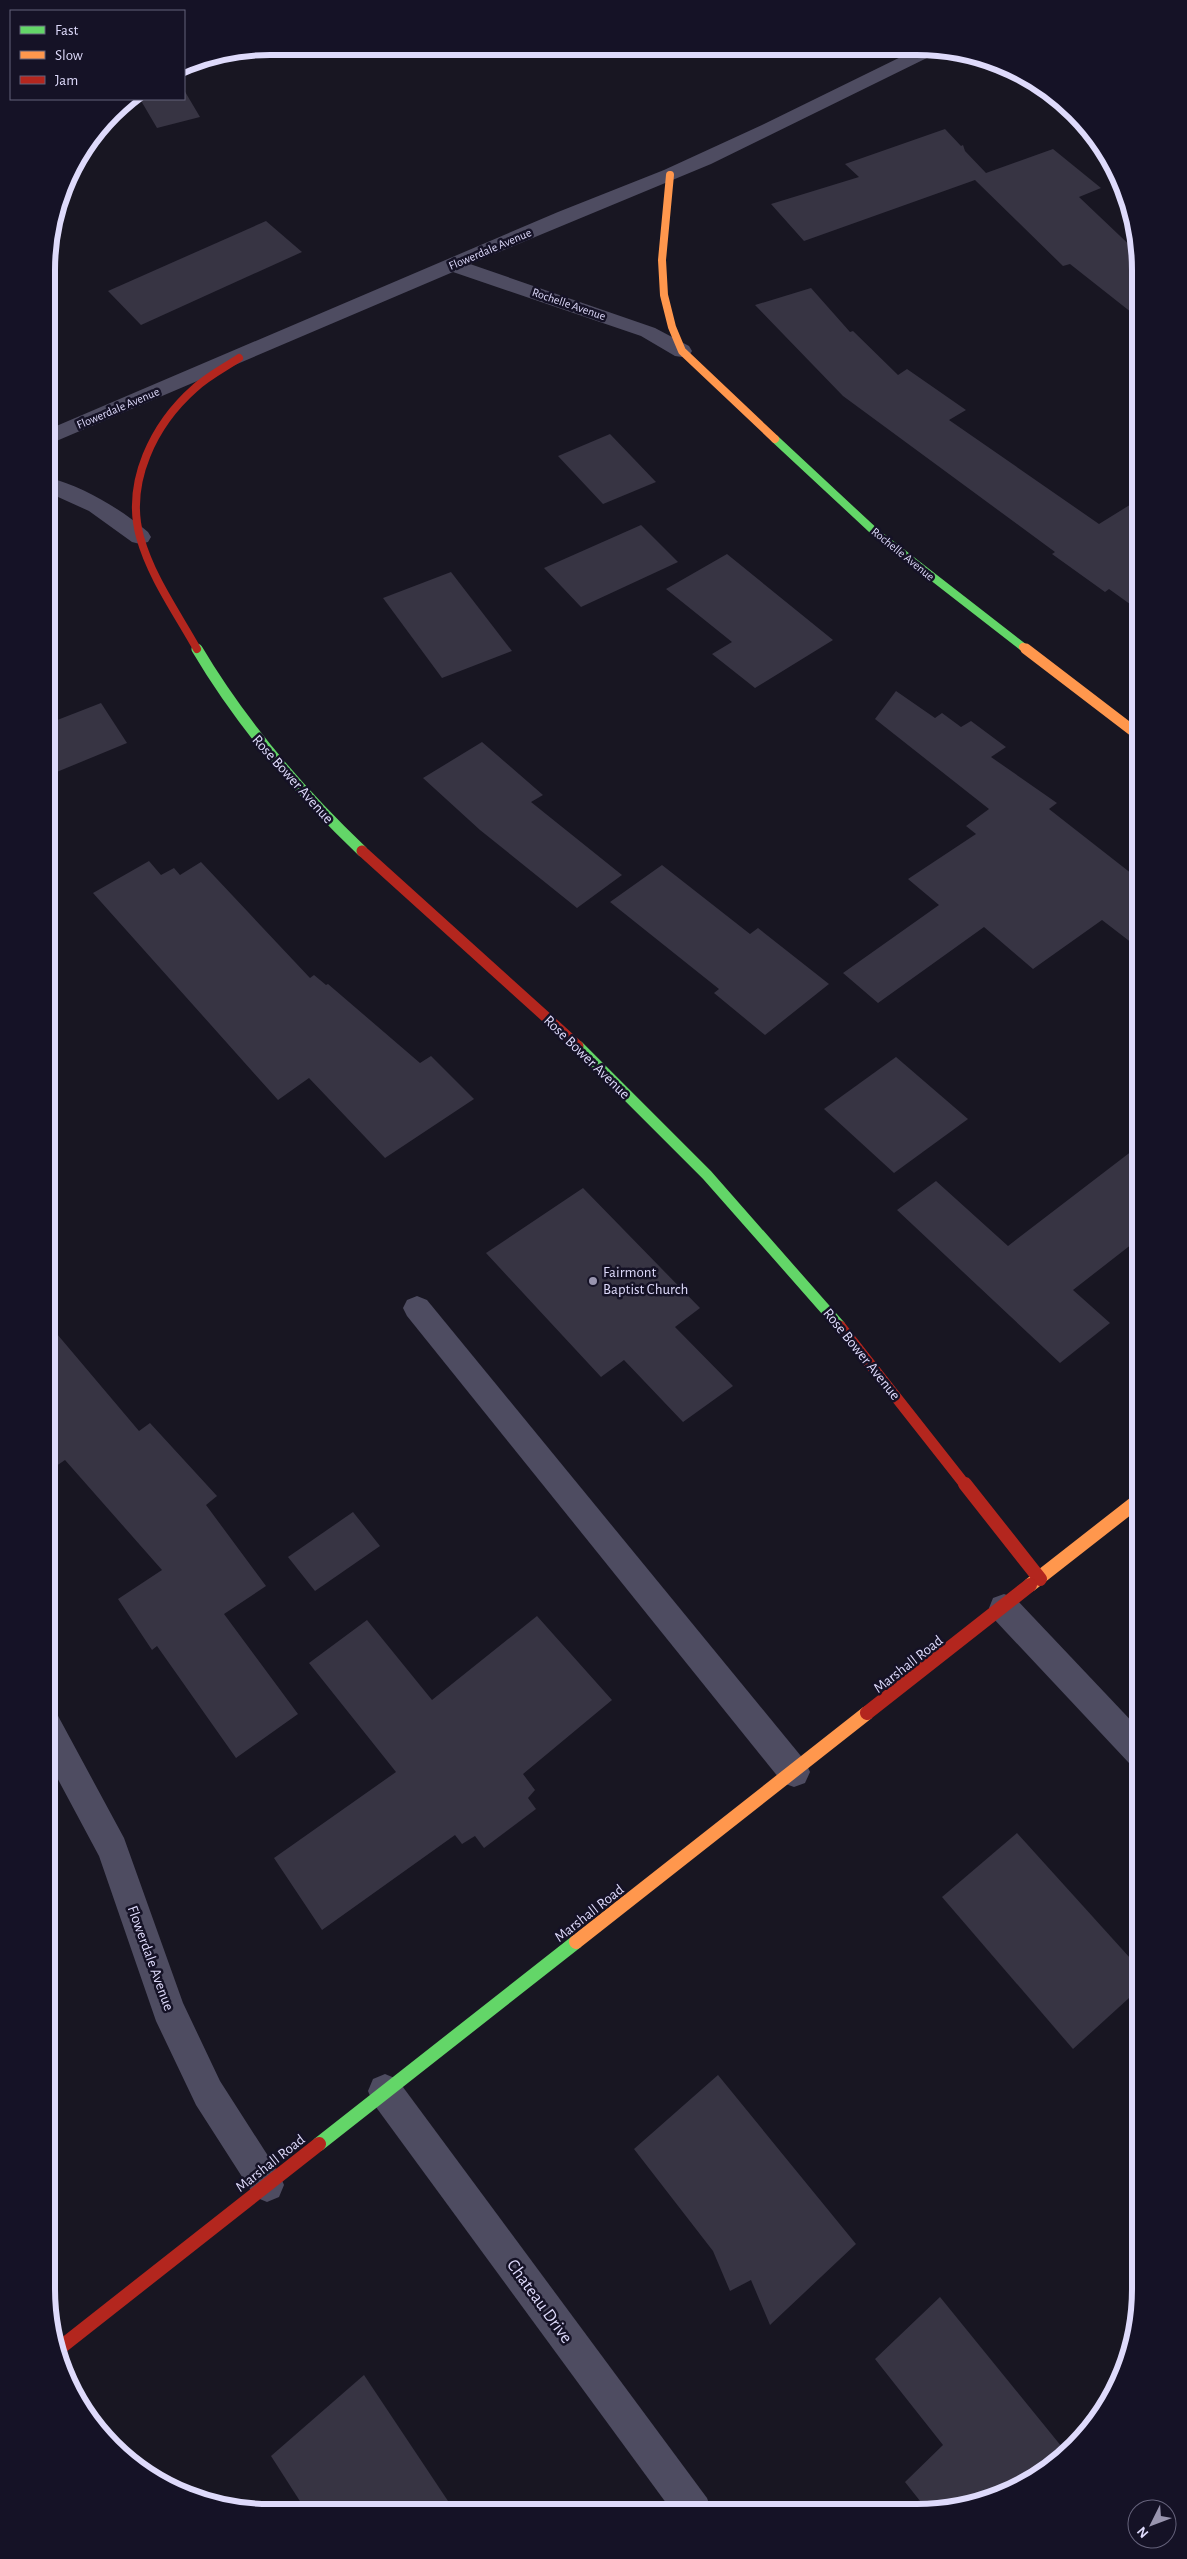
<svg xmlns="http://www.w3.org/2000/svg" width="1187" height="2559" font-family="'Alegreya Sans',sans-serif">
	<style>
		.building { fill: #373443 }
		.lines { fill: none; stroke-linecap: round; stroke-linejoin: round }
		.lane { fill: #4e4c61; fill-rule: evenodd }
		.street { fill: #4e4c61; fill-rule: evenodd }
		.fast-far2 { stroke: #63d668; stroke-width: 8 }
		.fast-far1 { stroke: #63d668; stroke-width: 11 }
		.fast { stroke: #63d668; stroke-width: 14 }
		.slow-far2 { stroke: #ff974d; stroke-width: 8 }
		.slow-far1 { stroke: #ff974d; stroke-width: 11 }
		.slow { stroke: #ff974d; stroke-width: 14 }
		.jam-far2 { stroke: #b3261e; stroke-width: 8 }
		.jam-far1 { stroke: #b3261e; stroke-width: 11 }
		.jam { stroke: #b3261e; stroke-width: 14 }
		.poi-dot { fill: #9995af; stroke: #151226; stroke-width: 2 }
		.labels { text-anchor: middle; stroke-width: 5; stroke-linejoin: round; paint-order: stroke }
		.far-street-label { font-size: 12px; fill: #dedafb; stroke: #151226 }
		.street-label { font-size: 15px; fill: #dedafb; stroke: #151226 }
		.poi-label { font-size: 15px; fill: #dedafb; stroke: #151226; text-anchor: start }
		.near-street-label { font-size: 18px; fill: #dedafb; stroke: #151226 }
		.rim { fill: none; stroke: #dedafb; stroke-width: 6 }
	</style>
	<rect width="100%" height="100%" fill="#181622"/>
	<g class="building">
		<path d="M184,90L200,117L157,128L140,99H184Z"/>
		<path d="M945,129L961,146L963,145L965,151L986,173L1053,149L1101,188L1079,197L1139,254L1141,320L1070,264L1063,266L975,180L804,241L771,204L859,177L845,164Z"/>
		<path d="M266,221L302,252L141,325L108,291Z"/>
		<path d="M811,288L850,332L853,331L898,375L907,369L966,410L949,420L1099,524L1141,498V612L1109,589L1105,592L1052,554L1055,552L843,396L755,305Z"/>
		<path d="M610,434L656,482L603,504L558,456Z"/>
		<path d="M641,525L678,562L581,607L544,568Z"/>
		<path d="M727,554L833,640L755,688L712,654L732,642L666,589Z"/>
		<path d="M451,572L512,651L442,678L383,598Z"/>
		<path d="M896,691L935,718L942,713L961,727L971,721L1006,747L991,757L1057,803L1049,809L1141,881V950L1102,920L1033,969L984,927L878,1003L843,973L939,905L908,879L976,834L966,826L989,809L875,719Z"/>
		<path d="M101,703L127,743L47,776V724Z"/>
		<path d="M482,742L543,795L531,802L622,875L577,908L480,830L423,778Z"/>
		<path d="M149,861L161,875L174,868L180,875L201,862L310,978L314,975L326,985L328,984L420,1063L431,1056L474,1099L385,1158L309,1078L278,1100L93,893Z"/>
		<path d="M662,865L750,934L758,928L829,984L765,1035L714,993L719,989L610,902Z"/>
		<path d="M896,1057L968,1119L894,1173L824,1109Z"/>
		<path d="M1141,1144V1237L1073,1290L1110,1323L1060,1363L897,1210L936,1181L1008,1246Z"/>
		<path d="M583,1188L700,1308L675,1327L733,1386L683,1422L624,1360L601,1377L486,1253Z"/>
		<path d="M46,1321L139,1431L150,1423L217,1496L206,1505L266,1586L224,1614L298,1714L236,1758L157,1646L152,1650L118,1599L162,1570L65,1460L46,1473Z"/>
		<path d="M353,1512L380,1546L315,1591L288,1557Z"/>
		<path d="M537,1616L612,1700L523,1774L535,1790L528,1798L536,1809L484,1848L475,1836L462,1844L455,1835L322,1930L274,1858L396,1772L309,1663L367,1620L432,1700Z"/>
		<path d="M1017,1833L1140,1969V1988L1073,2049L942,1897Z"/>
		<path d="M718,2075L856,2244L770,2325L751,2280L730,2291L713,2251L634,2149Z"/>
		<path d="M940,2297L1066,2452L1041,2475L975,2505L928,2511L905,2482L943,2445L875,2359Z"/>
		<path d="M364,2375L454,2510L305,2509L271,2456Z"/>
	</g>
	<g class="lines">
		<path class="lane" d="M417,1296L427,1300L805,1761L810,1772L805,1783L794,1787L783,1783L407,1316L403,1308L407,1300Z"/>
		<g class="street">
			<path d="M915,50H938L935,54L711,164L470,264L655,328L689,346L692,351L689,356L682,357L675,356L641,336L453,272L47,445V430L558,212L664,170L762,125Z"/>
			<path d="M47,477C84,487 118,507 148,532L151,537L148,542L140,544L132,542L89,511L47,492Z"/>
			<path d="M1004,1594L1015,1598L1140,1730V1767L1129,1763L993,1618L989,1608L993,1598Z"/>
			<path d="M46,1710L57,1714L124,1838L183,2003L220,2081L279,2173L284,2185L279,2197L267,2202L255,2197L196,2105L156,2021L99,1856L46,1757Z"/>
			<path d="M385,2074L397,2079L707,2498L712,2511H672L373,2103L368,2091L373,2079Z"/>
		</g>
		<path class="fast-far2" d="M775,439L875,532L1023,647"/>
		<g class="fast-far1">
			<path d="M197,649C242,725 298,790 362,851"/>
			<path d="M578,1046L707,1175L840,1326"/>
		</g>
		<path class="fast" d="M319,2144L576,1942"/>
		<g class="slow-far2">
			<path d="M670,175L662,260L664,295L672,327L682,351L775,439"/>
			<path d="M1023,647L1027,650"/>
		</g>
		<path class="slow-far1" d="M1026,649L1141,737"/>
		<g class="slow">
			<path d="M1030,1585L1140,1499"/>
			<path d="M576,1942L867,1713"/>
		</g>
		<path class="jam-far2" d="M197,649C177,613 151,577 140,537C125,482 154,424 195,388C208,376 224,368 239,358"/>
		<g class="jam-far1">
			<path d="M362,851L578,1046"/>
			<path d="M840,1326L966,1486"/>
		</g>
		<g class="jam">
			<path d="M965,1484L1040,1579"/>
			<path d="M867,1713L1030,1585"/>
			<path d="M56,2351L319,2144"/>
		</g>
	</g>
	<circle class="poi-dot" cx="593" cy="1281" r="5"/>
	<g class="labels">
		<g class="far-street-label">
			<text transform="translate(490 249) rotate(-23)" y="4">Flowerdale Avenue</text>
			<text transform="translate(569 304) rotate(19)" y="4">Rochelle Avenue</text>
			<text transform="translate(118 408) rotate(-23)" y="4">Flowerdale Avenue</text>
			<text transform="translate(903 554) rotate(39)" y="4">Rochelle Avenue</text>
		</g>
		<g class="street-label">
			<text transform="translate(293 779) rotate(48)" y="5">Rose Bower Avenue</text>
			<text transform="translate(587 1057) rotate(44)" y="5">Rose Bower Avenue</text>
			<text transform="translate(862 1354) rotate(51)" y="5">Rose Bower Avenue</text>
			<text transform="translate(908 1664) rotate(-38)" y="5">Marshall Road</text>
			<text transform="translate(589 1913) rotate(-38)" y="5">Marshall Road</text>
			<text transform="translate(151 1958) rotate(70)" y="5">Flowerdale Avenue</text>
			<text transform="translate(270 2163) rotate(-38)" y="5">Marshall Road</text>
		</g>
		<g class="poi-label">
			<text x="603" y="1277">Fairmont<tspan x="603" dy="17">Baptist Church</tspan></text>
		</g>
		<g class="near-street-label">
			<text transform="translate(540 2301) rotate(54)" y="6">Chateau Drive</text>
		</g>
	</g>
	<path d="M0 0H1187V2559H0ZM270 55H917A215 215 0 0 1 1132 270V2289A215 215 0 0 1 917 2504H270A215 215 0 0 1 55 2289V270A215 215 0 0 1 270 55Z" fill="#151226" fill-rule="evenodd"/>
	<path class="rim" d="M270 55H917A215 215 0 0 1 1132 270V2289A215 215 0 0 1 917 2504H270A215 215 0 0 1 55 2289V270A215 215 0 0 1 270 55Z"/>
	<rect x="10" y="10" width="175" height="90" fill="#151226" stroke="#65627b"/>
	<rect x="20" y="26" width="25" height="8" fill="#63d668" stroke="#65627b"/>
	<text x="55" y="35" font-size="15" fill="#dedafb">Fast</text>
	<rect x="20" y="51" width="25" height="8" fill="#ff974d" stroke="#65627b"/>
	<text x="55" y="60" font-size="15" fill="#dedafb">Slow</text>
	<rect x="20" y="76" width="25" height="8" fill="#b3261e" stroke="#65627b"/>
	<text x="55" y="85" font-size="15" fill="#dedafb">Jam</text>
	<g transform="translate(1152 2524) rotate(228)"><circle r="24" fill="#151226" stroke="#65627b"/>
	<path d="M0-4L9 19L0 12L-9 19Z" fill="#9995af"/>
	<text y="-8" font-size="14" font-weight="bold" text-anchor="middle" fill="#dedafb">N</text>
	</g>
</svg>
